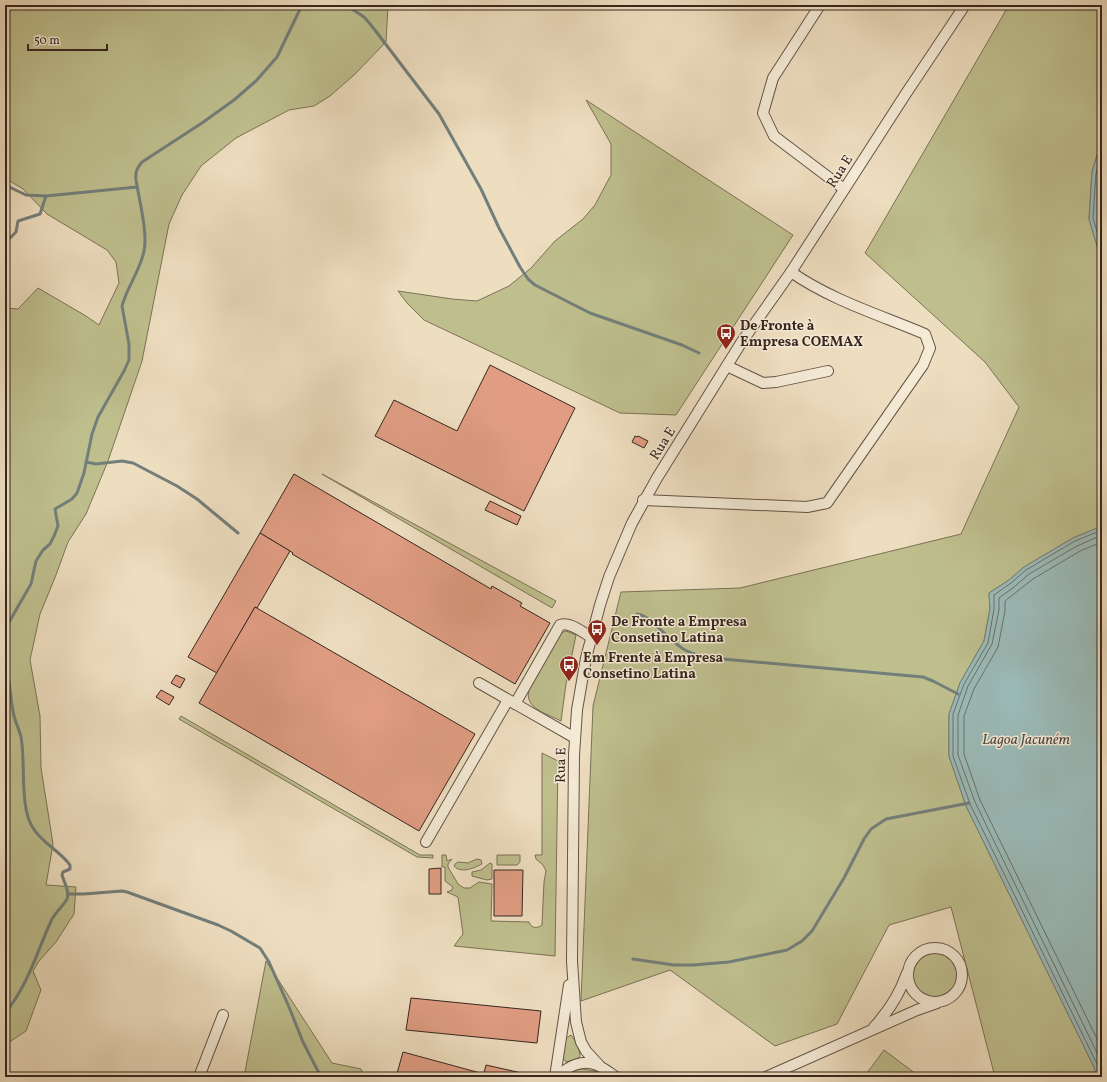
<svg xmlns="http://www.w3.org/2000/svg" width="1107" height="1082" font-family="Vollkorn,serif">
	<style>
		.green { fill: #bfbf8e; stroke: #7b7256 }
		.water { fill: #9bbbb9; stroke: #737f7b }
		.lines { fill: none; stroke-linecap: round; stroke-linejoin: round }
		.shore { stroke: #69706c; stroke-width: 1 }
		.stream { stroke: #737f7b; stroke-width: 3 }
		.building { fill: #e09d83; stroke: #37261f }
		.minor-casing { stroke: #655447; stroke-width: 12 }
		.minor { stroke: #f4ead6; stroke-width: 10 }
		.labels { text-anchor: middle; stroke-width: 3; stroke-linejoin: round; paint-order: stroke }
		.street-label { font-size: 14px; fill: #37261f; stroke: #f4ead6 }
		.poi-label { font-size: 14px; font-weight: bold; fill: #37261f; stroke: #f4ead6; text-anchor: start }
		.water-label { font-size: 15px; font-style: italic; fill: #504b46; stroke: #f4ead6 }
	</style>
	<rect width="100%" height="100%" fill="#eedec0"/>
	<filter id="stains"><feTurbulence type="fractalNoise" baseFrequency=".005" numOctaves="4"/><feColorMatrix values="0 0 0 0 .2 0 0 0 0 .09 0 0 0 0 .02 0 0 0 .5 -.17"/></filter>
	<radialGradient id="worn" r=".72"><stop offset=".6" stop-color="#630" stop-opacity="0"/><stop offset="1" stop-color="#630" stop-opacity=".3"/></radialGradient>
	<g class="green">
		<path d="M5,5H388L386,42L354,75L330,96L314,106L289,110L236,138L201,166L182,195L169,224L142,361L108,461L86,514L68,542L56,575L40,614L30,660L40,716L41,768L53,844L46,885L76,887L74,914L56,942L39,961L33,971L41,990L26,1031L5,1045V308L18,309L38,288L86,316L99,325L119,283L116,262L107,250L47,214L23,189L5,178Z"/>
		<path d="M1009,5H1102V139L1092,172L1089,219L1102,262V526L1073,538L1024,567L1009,580L989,593L990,609L984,641L960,683L949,714V756L966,806L1094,1067L1097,1077H995L951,907L889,925L837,1024L775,1046L670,970L581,1001L593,706L621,592L740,588L961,534L1019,407L985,362L865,253Z"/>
		<path d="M586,100L793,235L676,415L620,413L424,320L407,303L398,291L452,299L477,301L509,286L531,268L555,241L583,219L595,205L611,175V144Z"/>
		<path d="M322,474L556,601L552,608Z"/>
		<path d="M566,631L576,635L566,684L561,721C545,713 520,707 531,685L561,633Z"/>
		<path d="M181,716L420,855H433V858L417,857L179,719Z"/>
		<path d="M542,753L558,761L555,956L454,946L463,934L458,897L447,892L452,890L453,887L445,881V867H442V855H446L447,861L452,859L448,864V867L458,884L464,888H470L479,882L492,884L491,921L529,922C531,928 537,929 542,925L544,882L546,871L543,865L536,859L535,855H542Z"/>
		<path d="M497,855H520V862L517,865H497Z"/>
		<path d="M477,859L481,860L482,864C474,868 461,874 454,866L455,864L458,862L468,863Z"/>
		<path d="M490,863L492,864V879L487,880L472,876V872L481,870Z"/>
		<circle cx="935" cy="975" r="24"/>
		<path d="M266,961L332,1063L361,1069L364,1077H244Z"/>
		<path d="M571,1035C575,1039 580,1051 580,1056L577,1059L566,1062L563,1058L566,1038Z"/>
		<path d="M884,1050L920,1077H864Z"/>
		<path d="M582,1069L595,1071L605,1077H565L576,1070Z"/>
	</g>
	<g class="water">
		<path d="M1102,139V262L1089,219L1092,172Z"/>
		<path d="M1102,526V1077H1097L1094,1067L966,806L949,756V714L960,683L984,641L990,609L989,593L1009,580L1024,567L1073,538Z"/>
	</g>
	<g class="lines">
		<g class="shore">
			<path d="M1102,153L1096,173L1093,218L1102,249"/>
			<path d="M1102,172L1098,218L1102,232"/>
			<path d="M1102,535L1077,546L1029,574L1014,587L999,598V610L992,644L968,686L958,715V755L975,802L1102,1063"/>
			<path d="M1102,542L1080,551L1033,579L1005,601V611L998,647L974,689L964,716V754L980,800L1102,1049"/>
			<path d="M1100,1077L1098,1066L970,804L953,756V714L964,684L988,643L994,609V595L1011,583L1026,570L1075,541L1102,530"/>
		</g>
		<g class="stream">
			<path d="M346,5L364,17L371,25L439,114L481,189L499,228L520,267L528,279L535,285L590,313L682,345L699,353"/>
			<path d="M5,185L26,195L46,196L137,187"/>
			<path d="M5,243L16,232L18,221L40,214L46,196"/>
			<path d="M86,462L96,464L122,461L133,463L177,486L197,499L238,533"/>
			<path d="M637,614C651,615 671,644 687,651C695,655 703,656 712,658L923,677L933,681L958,694"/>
			<path d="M5,629L31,584L36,561L43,550L50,544L54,536L58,526L55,509L72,499L77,493L84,473L92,434L98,417L124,371L129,360V344L122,306C127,287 140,271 144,251C148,233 139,199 136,180C135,172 137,168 142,162L202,123L234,100L256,81L277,57L302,5"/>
			<path d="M5,662C10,678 10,695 13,711C14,720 19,728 21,737C26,762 19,807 33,828C42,843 60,851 70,865V869L63,872L62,875C64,882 70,892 67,899C63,906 56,912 52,919C37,951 28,986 5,1013"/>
			<path d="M68,894H84L122,891L127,892L218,925L231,931L260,948L269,962L289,1007L303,1042L321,1077"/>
			<path d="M633,959L674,965H693L729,962L787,950L802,941L812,931L844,878L864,839L871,829L886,819L969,803"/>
		</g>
	</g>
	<g class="building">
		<path d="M490,365L575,408L524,511L375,436L394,400L457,431Z"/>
		<path d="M635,436L637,437L638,436L648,441L644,448L632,442Z"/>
		<path d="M294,474L491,589L492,586L522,603L520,606L550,623L515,684L292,554L293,553L260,533Z"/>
		<path d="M490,501L521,516L517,525L485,510Z"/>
		<path d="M260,533L290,551L257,608L255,607L217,673L188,657Z"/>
		<path d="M255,607L475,734L419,831L199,703Z"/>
		<path d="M176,675L185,679L180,688L171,683Z"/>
		<path d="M161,690L174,697L169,705L156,697Z"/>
		<path d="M441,868V894H429V869Z"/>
		<path d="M494,870H523L522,916H494Z"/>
		<path d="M411,998L541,1011L537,1043L406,1030Z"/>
		<path d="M403,1052L484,1074L483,1077H396Z"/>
		<path d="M486,1065L526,1074L525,1077H483Z"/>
	</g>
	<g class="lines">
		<defs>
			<g id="minor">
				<path d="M820,5L773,78L763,113L774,136L844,189"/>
				<path d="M727,366L763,383L776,382L828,371"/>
				<path d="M643,500L807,507L827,503L923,365L930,348L925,334C880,315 831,300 791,272"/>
				<path d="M479,683L575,738"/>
				<path d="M515,704L560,625C570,621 583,633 591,637"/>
				<path d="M426,842L508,700"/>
				<circle cx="935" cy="975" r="27"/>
				<path d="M874,1027C889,1011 900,993 907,973"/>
				<path d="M599,1065L586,1051L581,1042L576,1022L572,961L574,755L577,710L586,658L600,605L609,577L632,523L657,478L741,343L791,272L905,95L965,5"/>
				<path d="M199,1077L223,1015"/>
				<path d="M555,1077L569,985"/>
				<path d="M558,1077C567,1066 583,1059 597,1065C604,1068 610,1073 616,1077"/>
				<path d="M766,1077L917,1010L937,1003"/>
			</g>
		</defs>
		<use href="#minor" class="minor-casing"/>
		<use href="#minor" class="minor"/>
	</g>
	<defs>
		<symbol id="bus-pin" viewBox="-11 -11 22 30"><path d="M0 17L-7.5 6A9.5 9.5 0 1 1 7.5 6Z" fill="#8f2418" stroke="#f4ead6"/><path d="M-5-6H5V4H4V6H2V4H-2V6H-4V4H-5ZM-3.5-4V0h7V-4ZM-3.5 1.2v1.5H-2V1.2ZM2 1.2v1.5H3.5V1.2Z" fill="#fff"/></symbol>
	</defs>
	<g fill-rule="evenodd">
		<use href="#bus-pin" x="715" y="322" width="22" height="30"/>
		<use href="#bus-pin" x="586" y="618" width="22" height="30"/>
		<use href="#bus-pin" x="558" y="654" width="22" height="30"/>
	</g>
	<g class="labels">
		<g class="street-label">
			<text transform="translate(839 171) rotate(-57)" y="5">Rua E</text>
			<text transform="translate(662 443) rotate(-58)" y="5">Rua E</text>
			<text transform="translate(560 765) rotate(-89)" y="5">Rua E</text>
		</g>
		<g class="poi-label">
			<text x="740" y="330">De Fronte à<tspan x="740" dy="16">Empresa COEMAX</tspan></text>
			<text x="611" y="626">De Fronte a Empresa<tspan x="611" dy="16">Consetino Latina</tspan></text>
			<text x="583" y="662">Em Frente à Empresa<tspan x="583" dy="16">Consetino Latina</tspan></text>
		</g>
		<g class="water-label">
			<text x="1026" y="744">Lagoa Jacuném</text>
		</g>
	</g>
	<rect width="1107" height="1082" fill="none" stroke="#eedec0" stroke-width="20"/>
	<rect x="6" y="6" width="1095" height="1070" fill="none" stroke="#37261f" stroke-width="2"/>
	<rect x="10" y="10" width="1087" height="1062" fill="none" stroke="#37261f"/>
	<path d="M28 44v6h79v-6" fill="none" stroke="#37261f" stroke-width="2"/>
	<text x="34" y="44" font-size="12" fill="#37261f" stroke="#f4ead6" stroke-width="3" paint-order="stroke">50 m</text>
	<rect width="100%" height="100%" filter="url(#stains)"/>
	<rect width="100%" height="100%" fill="url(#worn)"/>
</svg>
